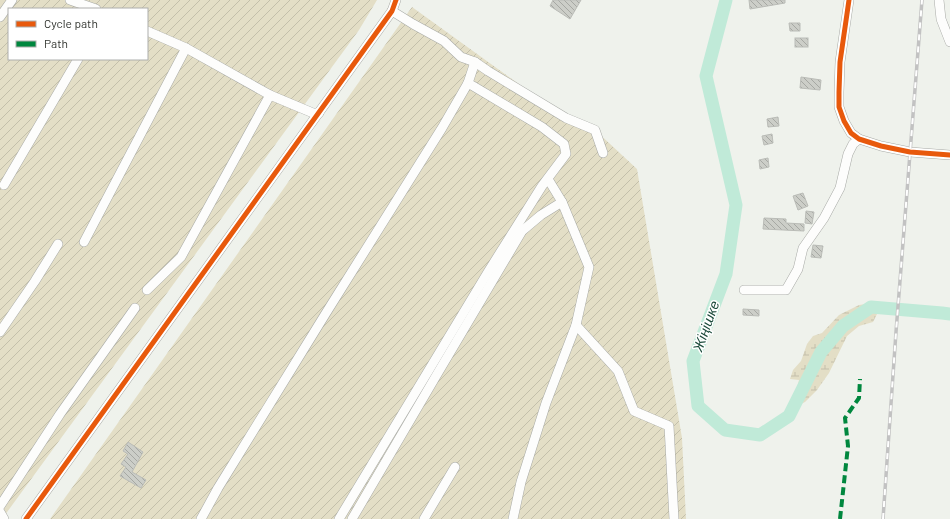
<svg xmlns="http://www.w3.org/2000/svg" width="950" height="519" font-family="Barlow,sans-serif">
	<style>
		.wetland { fill: url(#wetland-marsh) }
		.garden { fill: url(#garden-furrows); fill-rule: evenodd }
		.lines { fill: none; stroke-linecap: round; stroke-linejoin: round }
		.river { stroke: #c0ead8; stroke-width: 13 }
		.building { fill: url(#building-back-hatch); stroke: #babcb7 }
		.minor-casing { stroke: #a8aaa6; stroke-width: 10 }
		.minor { stroke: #fdfdfc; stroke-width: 9 }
		.rail-casing { stroke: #c2c2c2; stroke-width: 3.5 }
		.rail { stroke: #fff; stroke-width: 2; stroke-dasharray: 6; stroke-linecap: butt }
		.quiet { stroke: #00873e; stroke-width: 4; stroke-dasharray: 8 4; stroke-linecap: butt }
		.cycleway-casing { stroke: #fff; stroke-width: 8 }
		.cycleway { stroke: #e8590c; stroke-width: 5 }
		.labels { text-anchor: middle; stroke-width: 3; stroke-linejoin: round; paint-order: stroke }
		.water-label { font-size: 14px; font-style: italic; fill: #1c4b3b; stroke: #fff }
	</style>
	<defs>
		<pattern id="wetland-marsh" width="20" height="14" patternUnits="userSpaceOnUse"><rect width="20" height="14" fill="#e3dec6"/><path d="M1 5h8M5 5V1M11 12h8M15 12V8" fill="none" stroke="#c3bfaa"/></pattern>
		<pattern id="garden-furrows" width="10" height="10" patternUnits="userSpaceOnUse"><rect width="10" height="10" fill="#e3dec6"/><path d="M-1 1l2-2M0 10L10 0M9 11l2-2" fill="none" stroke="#c3bfaa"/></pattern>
		<pattern id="building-back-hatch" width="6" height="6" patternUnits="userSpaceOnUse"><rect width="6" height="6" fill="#cccec8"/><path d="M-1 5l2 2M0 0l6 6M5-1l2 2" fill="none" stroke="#a6a8a3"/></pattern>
	</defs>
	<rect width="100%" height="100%" fill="#eff2ec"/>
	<path class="wetland" d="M873,303L879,310L873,322L859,326L847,336L829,373L817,390L805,402L801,404L794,400L799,380L790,379L793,370L801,361L807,344L813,336L822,333L839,315L859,305Z"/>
	<g class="garden">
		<path d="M0,0H377L359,30L2,519H0ZM9,9H147V59H9Z"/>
		<path d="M412,7L566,118L595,130L637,169L682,438L686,519H50Z"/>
	</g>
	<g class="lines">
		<path class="river" d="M726,0L706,76L736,205L726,274L693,361L698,406L725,430L760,435L789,416L821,352L843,326L871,307L942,313L950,314"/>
	</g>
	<g class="building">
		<path d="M553,0H581L570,19L550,6Z"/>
		<path d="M749,0H785V3L750,9Z"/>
		<path d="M789,23H800V31H790Z"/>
		<rect x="795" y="38" width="13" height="9"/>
		<path d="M801,77L821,80L820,90L800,88Z"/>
		<path d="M778,117L779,126L768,127L767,119Z"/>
		<path d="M772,134L773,143L764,145L762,136Z"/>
		<path d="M768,158L769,167L760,169L759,160Z"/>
		<path d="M803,193L808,206L798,210L793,196Z"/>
		<path d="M806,211L814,212L812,224L805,223Z"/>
		<path d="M764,218L786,219V223L804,224V231L763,229Z"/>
		<path d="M813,245L823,246L821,258L811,257Z"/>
		<path d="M743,309L759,310V316L743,315Z"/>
		<path d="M128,442L143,452L132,472L146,480L141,488L120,476L126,467L121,464L128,454L123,451Z"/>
	</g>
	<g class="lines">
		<defs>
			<g id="minor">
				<path d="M70,0L96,9"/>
				<path d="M849,0L840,62L839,92V107L844,121L851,133L859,139L881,146L910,152L950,155"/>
				<path d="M939,0L941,19L950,42"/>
				<path d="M392,11L413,24L444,41L461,57L475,62L488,71L566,118L595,130L603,153"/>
				<path d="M0,17L12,0"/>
				<path d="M147,31L186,48L270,95L313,113H319"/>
				<path d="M548,179L562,202"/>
				<path d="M4,185L78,59"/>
				<path d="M84,242L186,48"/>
				<path d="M147,290L181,257L270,95"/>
				<path d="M744,290H786L798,269L803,248L824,218L840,188L848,154L853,144L859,139"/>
				<path d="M576,325L618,371L634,411L669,426L674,519"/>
				<path d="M0,332L35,281L58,244"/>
				<path d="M0,506L60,414L135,308"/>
				<path d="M0,512L4,519"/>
				<path d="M26,519L392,11L396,0"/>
				<path d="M201,519L218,488L326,313L442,128L468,83"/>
				<path d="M339,519L488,272L542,186L566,154L564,144L542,127L468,83L475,62"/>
				<path d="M352,519L436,376L522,231L541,215L562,202L589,267L576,325L546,403L521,482L513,519"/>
				<path d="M424,519L455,467"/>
			</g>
		</defs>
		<use href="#minor" class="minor-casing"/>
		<use href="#minor" class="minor"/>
		<defs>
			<path id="rail" d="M883,519L896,332L922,0"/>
		</defs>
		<use href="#rail" class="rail-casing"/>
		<use href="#rail" class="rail"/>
		<path class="quiet" d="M840,519L848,446L845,418L859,398L860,379"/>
		<defs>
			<g id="cycleway">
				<path d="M849,0L840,62L839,92V107L844,121L851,133L859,139L881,146L910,152L950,155"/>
				<path d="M26,519L392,11L396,0"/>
			</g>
		</defs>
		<use href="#cycleway" class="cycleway-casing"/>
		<use href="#cycleway" class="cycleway"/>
	</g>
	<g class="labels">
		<g class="water-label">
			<text transform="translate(706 326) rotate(-70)" y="5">Жіңішке</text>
		</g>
	</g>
	<rect x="8" y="8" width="140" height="52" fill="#ffffff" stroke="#adaeac"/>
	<rect x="16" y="21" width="20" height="6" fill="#e8590c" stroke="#adaeac"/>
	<text x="44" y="28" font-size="12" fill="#31342f">Cycle path</text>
	<rect x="16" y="41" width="20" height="6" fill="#00873e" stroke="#adaeac"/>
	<text x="44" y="48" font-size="12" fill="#31342f">Path</text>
</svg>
